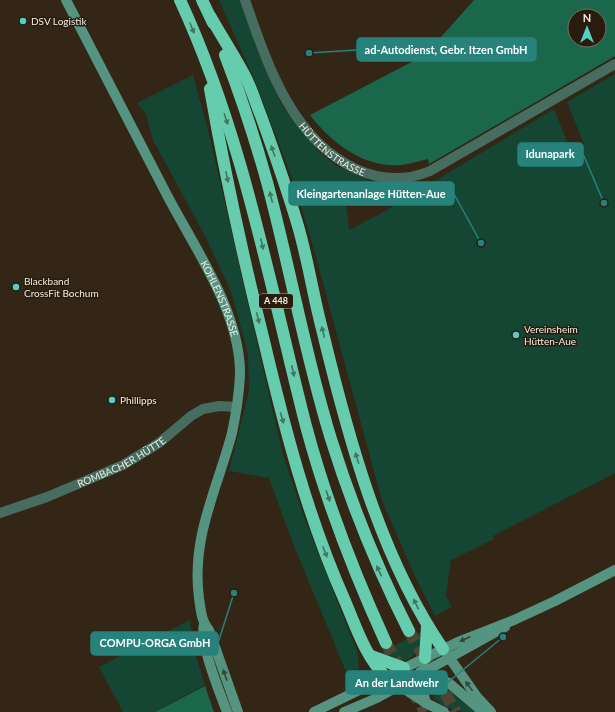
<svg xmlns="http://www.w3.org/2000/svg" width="615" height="712" font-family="Lato,sans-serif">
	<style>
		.green { fill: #144633 }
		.forest { fill: #1a674b; fill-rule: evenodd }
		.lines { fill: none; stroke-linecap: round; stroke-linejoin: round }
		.highway-tunnel { stroke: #504435; stroke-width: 12; stroke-dasharray: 12 6; stroke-linecap: butt }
		.street { stroke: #476d60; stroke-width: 10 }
		.secondary { stroke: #549480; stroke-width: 10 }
		.highway { stroke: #65cdae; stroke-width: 12 }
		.oneway { fill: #47745e }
		.oneway2 { fill: #384636 }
		.poi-dot { fill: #55cec6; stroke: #291c0e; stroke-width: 1.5 }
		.labels { text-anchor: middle; stroke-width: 3; stroke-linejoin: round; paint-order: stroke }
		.shield { fill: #291c0e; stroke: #b7ada2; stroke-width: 1 }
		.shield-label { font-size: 9px; font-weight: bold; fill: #f4ebe2 }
		.poi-label { font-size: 10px; fill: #f4ebe2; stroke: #291c0e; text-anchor: start }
		.street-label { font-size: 10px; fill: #f4ebe2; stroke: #291c0e }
		.leader { fill: none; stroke: #26827a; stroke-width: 1.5 }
		.callout-dot { fill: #26827a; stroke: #291c0e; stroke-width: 1.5 }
		.callout { fill: #26827a; stroke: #26827a; stroke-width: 1.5 }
		.callout-label { font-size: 11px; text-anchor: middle; font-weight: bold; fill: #fff }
	</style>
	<rect width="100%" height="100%" fill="#332617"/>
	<g class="green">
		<path d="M219,0H241L258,52L282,105L318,151L337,166L373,182L343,201L347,211L349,230L382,213L554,109L570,149L584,144L567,102L615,74V473L493,536L494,539L451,560L446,596L452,607L435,616L414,574L382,501L314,250L296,189L255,81Z"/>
		<path d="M193,75L209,134L283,455L305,519L358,654L359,669L347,674L292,541L269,478L229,471L249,391L248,354L232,294L205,236L153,140L146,114L137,103Z"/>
		<path d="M190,620L195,653L205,685L155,712H123L99,667Z"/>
		<path d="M421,632C421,647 413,665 395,660C390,659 385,655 380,653Z"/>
		<path d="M443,683L475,712C459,712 445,710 433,697Z"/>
	</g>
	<g class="forest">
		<path d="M474,0H615V56L429,164L428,159C419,161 409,164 401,165C363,168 332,143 310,115L425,55ZM575,16H599V40H575Z"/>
		<path d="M205,686L214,712H155Z"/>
	</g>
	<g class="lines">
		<g class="highway-tunnel">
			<path d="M409,631L456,712"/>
			<path d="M386,643L425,712"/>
		</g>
		<g class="street">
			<path id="s1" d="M245,0C267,63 291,139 356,169C380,180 406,181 430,171L615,64"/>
			<path id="s2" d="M0,513L47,497L123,465L159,443L191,416L203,409L219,406L237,407"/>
		</g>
		<g class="secondary">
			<path id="s3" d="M66,0C100,66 134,131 168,197C196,250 241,314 240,375C239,395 236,414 232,433C217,490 191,537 199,598C201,610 201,621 209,630L238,712"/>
			<path d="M204,624C199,643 220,693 227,712"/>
			<path d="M446,653L477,697L491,712"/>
			<path d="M424,668L422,688L426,703"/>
			<path d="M420,672L449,683L483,712"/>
			<path d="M386,677L426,703L444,712"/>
			<path d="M314,712L458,642L514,620L555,601L615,570"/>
			<path d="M344,712L377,698L505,627"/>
		</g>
		<g class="highway">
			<path d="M180,0C243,136 269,282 306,426C326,501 354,573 386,643"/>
			<path d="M202,0L213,23"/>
			<path d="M210,16C222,37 235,57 246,78C252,90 256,104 261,116C274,152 287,189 298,226C308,260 313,295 322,329C348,437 380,557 443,649"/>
			<path d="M225,55C241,96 255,139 267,182C290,267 305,355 331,439C352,506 377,568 409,631"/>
			<path d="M210,89C225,174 243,257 264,341C285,430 308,518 345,601C356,627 366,658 386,677"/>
			<path d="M371,656L404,668"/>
			<path d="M425,658L427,626"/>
		</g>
	</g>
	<defs><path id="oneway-solid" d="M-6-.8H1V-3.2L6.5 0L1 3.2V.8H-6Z"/></defs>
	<g class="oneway">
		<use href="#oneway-solid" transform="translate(192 28) rotate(67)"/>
		<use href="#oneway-solid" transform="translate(226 119) rotate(72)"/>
		<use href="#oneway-solid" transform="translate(273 151) rotate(-109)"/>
		<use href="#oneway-solid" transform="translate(227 177) rotate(78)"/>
		<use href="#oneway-solid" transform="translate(271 197) rotate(-104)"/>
		<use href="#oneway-solid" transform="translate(262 244) rotate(76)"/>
		<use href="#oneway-solid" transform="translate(258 318) rotate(76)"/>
		<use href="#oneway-solid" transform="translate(323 332) rotate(-104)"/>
		<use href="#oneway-solid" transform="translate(293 371) rotate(77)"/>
		<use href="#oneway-solid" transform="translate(282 418) rotate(74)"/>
		<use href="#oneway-solid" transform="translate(357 458) rotate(-107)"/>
		<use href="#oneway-solid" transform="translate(328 496) rotate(71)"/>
		<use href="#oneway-solid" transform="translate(325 552) rotate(69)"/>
		<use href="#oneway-solid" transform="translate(379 571) rotate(-115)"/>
		<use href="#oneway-solid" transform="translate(416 604) rotate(-116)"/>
	</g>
	<g class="oneway2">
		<use href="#oneway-solid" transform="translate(465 639) rotate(156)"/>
		<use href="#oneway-solid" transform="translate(225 675) rotate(-109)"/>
		<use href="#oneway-solid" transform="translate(469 686) rotate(-126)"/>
	</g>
	<g class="poi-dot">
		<circle cx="23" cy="21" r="4"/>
		<circle cx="16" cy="287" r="4"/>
		<circle cx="516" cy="335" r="4"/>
		<circle cx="112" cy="400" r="4"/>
	</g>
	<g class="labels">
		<rect class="shield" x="259" y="294" width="34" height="14" rx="3"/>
		<g class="shield-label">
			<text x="276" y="304">A 448</text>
		</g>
		<g class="poi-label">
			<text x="31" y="25">DSV Logistik</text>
			<text x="24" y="285">Blackband<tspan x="24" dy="12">CrossFit Bochum</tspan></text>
			<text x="524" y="333">Vereinsheim<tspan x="524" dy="12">Hütten-Aue</tspan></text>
			<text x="120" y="404">Phillipps</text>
		</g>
		<g class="street-label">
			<text dy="4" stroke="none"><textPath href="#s1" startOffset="177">HÜTTENSTRASSE</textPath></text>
			<text dy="4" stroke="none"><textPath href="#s3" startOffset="336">KOHLENSTRASSE</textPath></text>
			<text dy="4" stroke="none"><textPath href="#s2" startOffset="132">ROMBACHER HÜTTE</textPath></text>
		</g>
	</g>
	<path class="leader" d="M309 53L357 50M604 203L583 154M481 243L454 194M234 593L218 643M503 637L447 683"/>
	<g class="callout-dot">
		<circle cx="309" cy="53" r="4"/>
		<circle cx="604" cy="203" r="4"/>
		<circle cx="481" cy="243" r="4"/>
		<circle cx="234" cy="593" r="4"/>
		<circle cx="503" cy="637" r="4"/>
	</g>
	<g class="callout">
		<rect x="357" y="38" width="179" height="23" rx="4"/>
		<rect x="518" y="143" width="65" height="23" rx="4"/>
		<rect x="289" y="182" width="165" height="23" rx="4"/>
		<rect x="91" y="632" width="127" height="23" rx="4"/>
		<rect x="346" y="671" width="101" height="23" rx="4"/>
	</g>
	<g class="callout-label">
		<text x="446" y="54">ad-Autodienst, Gebr. Itzen GmbH</text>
		<text x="550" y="158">Idunapark</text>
		<text x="371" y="198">Kleingartenanlage Hütten-Aue</text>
		<text x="155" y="647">COMPU-ORGA GmbH</text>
		<text x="397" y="687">An der Landwehr</text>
	</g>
	<g transform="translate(587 28)"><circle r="19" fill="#291c0e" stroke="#7a6f63"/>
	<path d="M0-3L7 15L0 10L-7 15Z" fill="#55cec6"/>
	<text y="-6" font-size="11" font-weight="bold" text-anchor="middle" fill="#f4ebe2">N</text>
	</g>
</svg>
